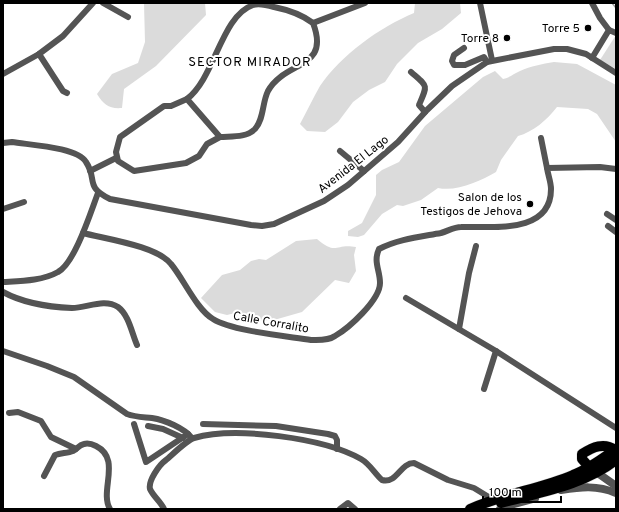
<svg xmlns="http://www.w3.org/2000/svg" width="619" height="512" font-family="Overpass,sans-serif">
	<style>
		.green { fill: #dbdbdb }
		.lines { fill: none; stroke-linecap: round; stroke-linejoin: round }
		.stream { stroke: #a2a2a2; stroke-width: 1.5 }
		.primary-casing { stroke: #dbdbdb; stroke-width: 11 }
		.minor { stroke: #545454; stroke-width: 6 }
		.tertiary { stroke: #545454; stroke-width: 8 }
		.primary { stroke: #000; stroke-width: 10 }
		.poi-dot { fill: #000; stroke: #fff; stroke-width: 1.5 }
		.labels { text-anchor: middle; stroke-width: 4; stroke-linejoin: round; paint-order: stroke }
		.poi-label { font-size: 12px; fill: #000; stroke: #fff; text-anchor: end }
		.street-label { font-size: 12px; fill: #000; stroke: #fff }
		.neighbourhood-label { font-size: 13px; letter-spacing: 1px; fill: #000; stroke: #fff }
	</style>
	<rect width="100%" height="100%" fill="#fff"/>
	<g class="green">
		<path d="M144,3H205L206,15L156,66L124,89L122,108C109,109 104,105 97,94L112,74L138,63L145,42Z"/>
		<path d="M415,3H460L461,13L442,29L418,43L397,64L385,82L369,90L353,102L338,122L325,132L307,131L300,124C307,111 313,98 320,86C341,55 380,27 414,13Z"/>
		<path d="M616,35V69L600,60Z"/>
		<path d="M554,62L577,64L616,85V142L597,114L588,109L557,107C547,120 533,132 518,136L501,160L496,172C480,181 457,192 438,188L421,200L403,206L397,205L382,214L364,235L358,237L348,236V231L362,223L376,195V175L382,170L399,162L425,126L483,77L495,71L503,79C511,77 513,74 520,71C531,66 542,64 554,62Z"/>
		<path d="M317,239C337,256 335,243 356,247L354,255L356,271L349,283L335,280L302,312L274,320L252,321L235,313L227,315L215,312L201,298L222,275L240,270L251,261L259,259L266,260L296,241Z"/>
	</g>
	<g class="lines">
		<path class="stream" d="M612,3L616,8"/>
		<defs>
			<g id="primary">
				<path d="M589,467L582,459V454C593,447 604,442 615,450"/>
				<path d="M501,503C540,492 582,486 616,460"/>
				<path d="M470,509C503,494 540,489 573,475C589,469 602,459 616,449"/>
			</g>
		</defs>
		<use href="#primary" class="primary-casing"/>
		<g class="minor">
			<path d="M103,3L128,17"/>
			<path d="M480,3L492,60"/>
			<path d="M592,3L600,18L609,30"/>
			<path d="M313,23L365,3"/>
			<path d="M464,48L454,55L452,61L454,65H465L484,57L487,62"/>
			<path d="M39,54L63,91L67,93"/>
			<path d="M592,58L609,30L616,33"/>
			<path d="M411,72C428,87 428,84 419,105L425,112"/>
			<path d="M3,74L39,54L63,36L93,3"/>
			<path d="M187,99C215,78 221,16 253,5C259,3 267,5 274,7C289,10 301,14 313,23C331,70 285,60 268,91C262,103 264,119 255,129C246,138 231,136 220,137"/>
			<path d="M187,99L220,137L207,144L199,156L186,163L134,171L118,161L116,152L120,137L164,106H171Z"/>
			<path d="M541,138L547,168"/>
			<path d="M3,143L12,142C29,145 77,147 86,162C98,180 84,186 110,199L251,225L262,226L274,224L324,201L348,185L398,142L427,110L452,86L487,62L554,49H567L586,54L616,73"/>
			<path d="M340,151L364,171"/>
			<path d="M90,171L116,158"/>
			<path d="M3,209L24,202"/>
			<path d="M607,214L616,220"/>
			<path d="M608,226L616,232"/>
			<path d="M83,233C106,239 157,246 171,264C183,278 197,310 213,319C232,331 286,336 311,340C318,340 328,341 335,336C349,328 380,300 380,283C380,270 373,262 379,249C398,239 419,237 441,233C448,231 454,227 461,227C491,226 551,235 551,189C551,182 548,175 547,168L600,167L616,169"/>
			<path d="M3,282C21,281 42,281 58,272C75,263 91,211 98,193"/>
			<path d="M3,292C23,303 49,307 72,308C87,308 104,298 118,307C129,315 132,334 137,345"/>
			<path d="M406,298L496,351L616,428"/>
			<path d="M459,329L469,273L476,246"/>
			<path d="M3,351L47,366L74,377L127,414C135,417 143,417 152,418C165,420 184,428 192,438"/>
			<path d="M484,389L496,351"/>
			<path d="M9,413L18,412L41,421L51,437L76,449"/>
			<path d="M134,424L146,462L188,434"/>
			<path d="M203,424L276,426L328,434L335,436L337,440V449"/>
			<path d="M148,426L163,429L183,438"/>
			<path d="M44,476L55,455C61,453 68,453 73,451C77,449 79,445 84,444C88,443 92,444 96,446C122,459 99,491 110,509"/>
			<path d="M164,509C161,502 153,496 150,489C148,481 159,465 166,460C172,455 187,440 194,438C235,426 324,438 361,459C370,464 375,474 382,480C397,484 400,463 414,463L448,480L474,488L492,499"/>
			<path d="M340,509L348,503L355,509"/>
			<path d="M499,509L536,499"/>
		</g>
		<g class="tertiary">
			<path d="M592,469L616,486"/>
			<path d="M561,490C581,487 597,485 616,493"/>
		</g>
		<use href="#primary" class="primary"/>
	</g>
	<g class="poi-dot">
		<circle cx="588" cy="28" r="4"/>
		<circle cx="507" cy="38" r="4"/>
		<circle cx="530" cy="204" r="4"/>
	</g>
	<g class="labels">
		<g class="poi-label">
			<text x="580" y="32">Torre 5</text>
			<text x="499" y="42">Torre 8</text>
			<text x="522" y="201">Salon de los<tspan x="522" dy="14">Testigos de Jehova</tspan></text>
		</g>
		<g class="street-label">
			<text transform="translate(353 164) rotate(-38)" y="4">Avenida El Lago</text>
			<text transform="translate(271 322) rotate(10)" y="4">Calle Corralito</text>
		</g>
		<g class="neighbourhood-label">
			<text x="250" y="66">SECTOR MIRADOR</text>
		</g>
	</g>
	<rect width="619" height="512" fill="none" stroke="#000000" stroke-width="8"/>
	<path d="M483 496v6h78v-6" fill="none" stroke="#000000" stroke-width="2"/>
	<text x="489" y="496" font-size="12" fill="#000000" stroke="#ffffff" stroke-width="3" paint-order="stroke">100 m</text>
</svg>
